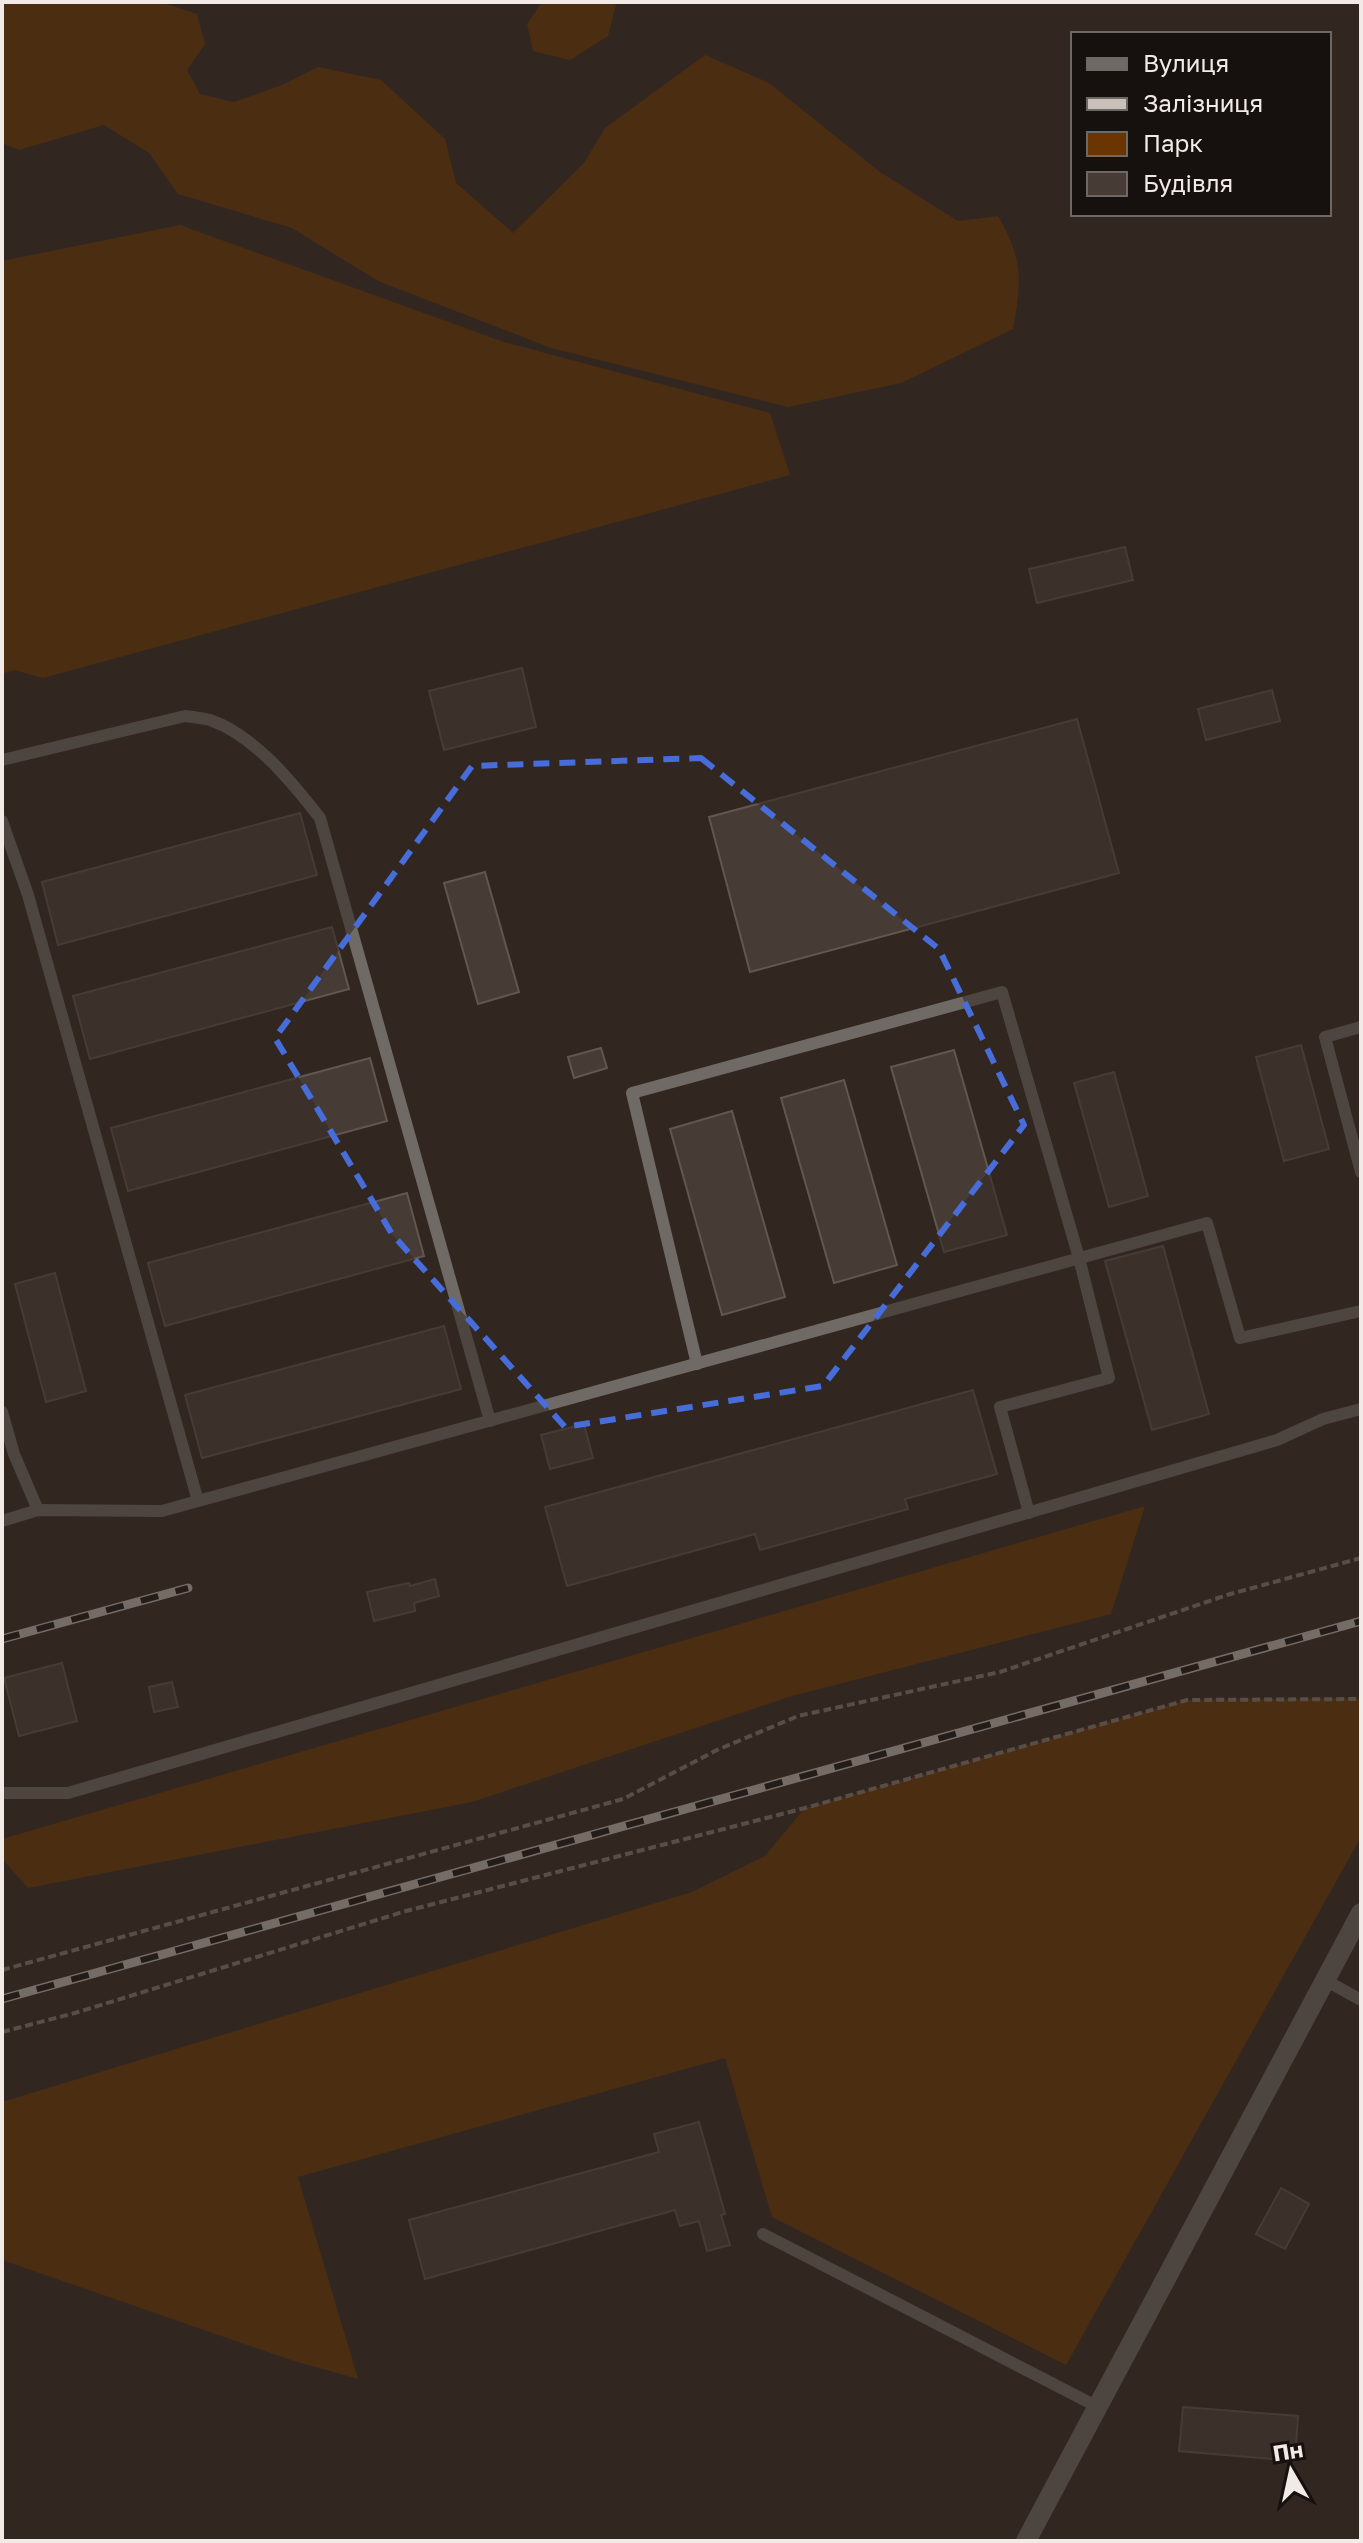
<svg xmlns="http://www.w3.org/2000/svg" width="1363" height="2543" font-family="'Golos Text',sans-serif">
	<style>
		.green { fill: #6b3501 }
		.building { fill: #473c35; stroke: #62564e; stroke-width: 2 }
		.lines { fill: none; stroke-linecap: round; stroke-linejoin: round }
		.path { stroke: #877e78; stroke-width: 4; stroke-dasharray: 8 4; stroke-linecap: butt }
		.lane { stroke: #6f6a66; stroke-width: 12 }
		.street { stroke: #6f6a66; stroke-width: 20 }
		.rail-casing { stroke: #c8c0bb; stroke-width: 9 }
		.rail { stroke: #16110e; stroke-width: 6; stroke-dasharray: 18; stroke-linecap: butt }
		.marked { fill: none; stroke: #476ddb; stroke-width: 6; stroke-dasharray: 16 10; stroke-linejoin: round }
	</style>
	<rect width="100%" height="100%" fill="#312720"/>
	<g class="green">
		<path d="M2,2H161L197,14L205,44L187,70L200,94L234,102L282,85L318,67L381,80L445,139L456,183L513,233L584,163L605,128L705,55L769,83L880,172L958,221L998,216C1023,259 1022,281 1013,329L901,383L788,407L551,348L378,281L292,228L178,194L149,153L104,125L19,150L2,143Z"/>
		<path d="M542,2H614L616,5L608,36L570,60L533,51L527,24Z"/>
		<path d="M180,225L504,342L770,413L790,475L43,678L14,670L2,674V261Z"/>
		<path d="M1145,1506L1111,1614L792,1696L472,1802L28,1888L2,1859V1839Z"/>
		<path d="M1354,1698L1361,1699V1837L1066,2365L772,2217L725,2058L298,2177L358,2379L291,2360L2,2260V2102L692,1892L765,1856L805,1808L1187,1700Z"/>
	</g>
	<g class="building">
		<path d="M1125,547L1133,580L1037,603L1029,569Z"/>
		<path d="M522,668L536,727L444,750L429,691Z"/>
		<path d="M1272,690L1280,721L1206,740L1198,709Z"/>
		<path d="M1077,719L1119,873L750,972L709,817Z"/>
		<path d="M300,813L317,875L58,945L42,882Z"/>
		<path d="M485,872L519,992L478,1004L444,883Z"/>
		<path d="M332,927L349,989L90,1059L73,996Z"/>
		<path d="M1301,1045L1329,1149L1284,1161L1256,1057Z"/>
		<path d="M601,1048L607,1068L574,1078L568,1057Z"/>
		<path d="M954,1050L1007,1235L944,1252L891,1067Z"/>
		<path d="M370,1058L387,1121L128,1191L111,1128Z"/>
		<path d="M1114,1072L1148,1196L1109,1207L1074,1083Z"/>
		<path d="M844,1080L897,1265L834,1283L781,1098Z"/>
		<path d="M732,1111L785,1297L722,1315L670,1129Z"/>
		<path d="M407,1193L424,1256L165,1326L148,1263Z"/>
		<path d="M1163,1246L1209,1414L1152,1430L1105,1261Z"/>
		<path d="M55,1273L86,1391L46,1402L15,1284Z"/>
		<path d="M444,1326L461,1389L202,1458L185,1395Z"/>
		<path d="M973,1390L997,1474L905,1499L908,1509L760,1550L755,1534L567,1586L545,1507Z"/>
		<path d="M584,1424L593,1458L550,1469L541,1435Z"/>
		<path d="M435,1579L439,1596L414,1603L415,1611L374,1621L367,1592L409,1583L410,1586Z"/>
		<path d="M62,1663L77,1721L19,1736L4,1678Z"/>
		<path d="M172,1682L178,1707L154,1712L149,1687Z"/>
		<path d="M699,2122L725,2214L721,2215L730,2245L707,2251L699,2221L680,2226L675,2210L425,2279L409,2220L659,2152L654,2134Z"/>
		<path d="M1281,2188L1309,2204L1285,2249L1256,2234Z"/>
		<path d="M1183,2407L1298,2416L1295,2461L1179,2451Z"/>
	</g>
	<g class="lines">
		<g class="path">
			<path d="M2,1970L623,1799L717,1750L798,1716L1000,1672L1227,1595L1361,1558"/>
			<path d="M2,2032L75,2013L406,1911L805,1808L1187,1700L1361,1699"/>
		</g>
		<g class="lane">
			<path d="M2,760L185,716C193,717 202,718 210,720C254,735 292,782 320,818L490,1421"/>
			<path d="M2,821L28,895L198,1501"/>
			<path d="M1361,1027L1325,1037L1361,1172"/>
			<path d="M697,1364L632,1093L1002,992L1079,1258L1109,1378L1000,1407L1029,1513"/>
			<path d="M2,1412L14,1454L38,1510"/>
			<path d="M2,1521L38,1510L162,1511L1207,1223L1240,1338L1361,1311"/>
			<path d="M2,1793H68L1277,1440L1323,1419L1361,1409"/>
			<path d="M1325,1980L1361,2000"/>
			<path d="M763,2234L1098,2407"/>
		</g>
		<path class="street" d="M1026,2541L1361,1913"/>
		<defs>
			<g id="rail">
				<path d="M2,1639L188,1588"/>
				<path d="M2,1999L1361,1621"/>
			</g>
		</defs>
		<use href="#rail" class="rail-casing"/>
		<use href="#rail" class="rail"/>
	</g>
	<path d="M0 0H1363V2543H0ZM701,758L939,949L1024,1125L823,1386L565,1427L392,1234L275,1038L472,766Z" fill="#312720" fill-opacity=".55" fill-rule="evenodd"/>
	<path class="marked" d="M701,758L939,949L1024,1125L823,1386L565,1427L392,1234L275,1038L472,766Z"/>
	<rect width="1363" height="2543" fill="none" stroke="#f1eae6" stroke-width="8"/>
	<rect x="1071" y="32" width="260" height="184" fill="#16110e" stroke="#6e6864" stroke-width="2"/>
	<rect x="1087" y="58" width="40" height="12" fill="#6f6a66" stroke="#6e6864" stroke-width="2"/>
	<text x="1143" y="72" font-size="24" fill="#f1eae6">Вулиця</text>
	<rect x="1087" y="98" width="40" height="12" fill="#c8c0bb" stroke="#6e6864" stroke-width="2"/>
	<text x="1143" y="112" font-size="24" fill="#f1eae6">Залізниця</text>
	<rect x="1087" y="132" width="40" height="24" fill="#6b3501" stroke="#6e6864" stroke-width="2"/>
	<text x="1143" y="152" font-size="24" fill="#f1eae6">Парк</text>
	<rect x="1087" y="172" width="40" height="24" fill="#473c35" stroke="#6e6864" stroke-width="2"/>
	<text x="1143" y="192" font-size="24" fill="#f1eae6">Будівля</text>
	<g transform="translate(1291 2471) rotate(351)" stroke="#16110e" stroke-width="6" paint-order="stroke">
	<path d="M0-6L14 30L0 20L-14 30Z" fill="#f1eae6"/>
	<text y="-12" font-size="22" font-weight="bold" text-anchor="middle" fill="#f1eae6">Пн</text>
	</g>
</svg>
